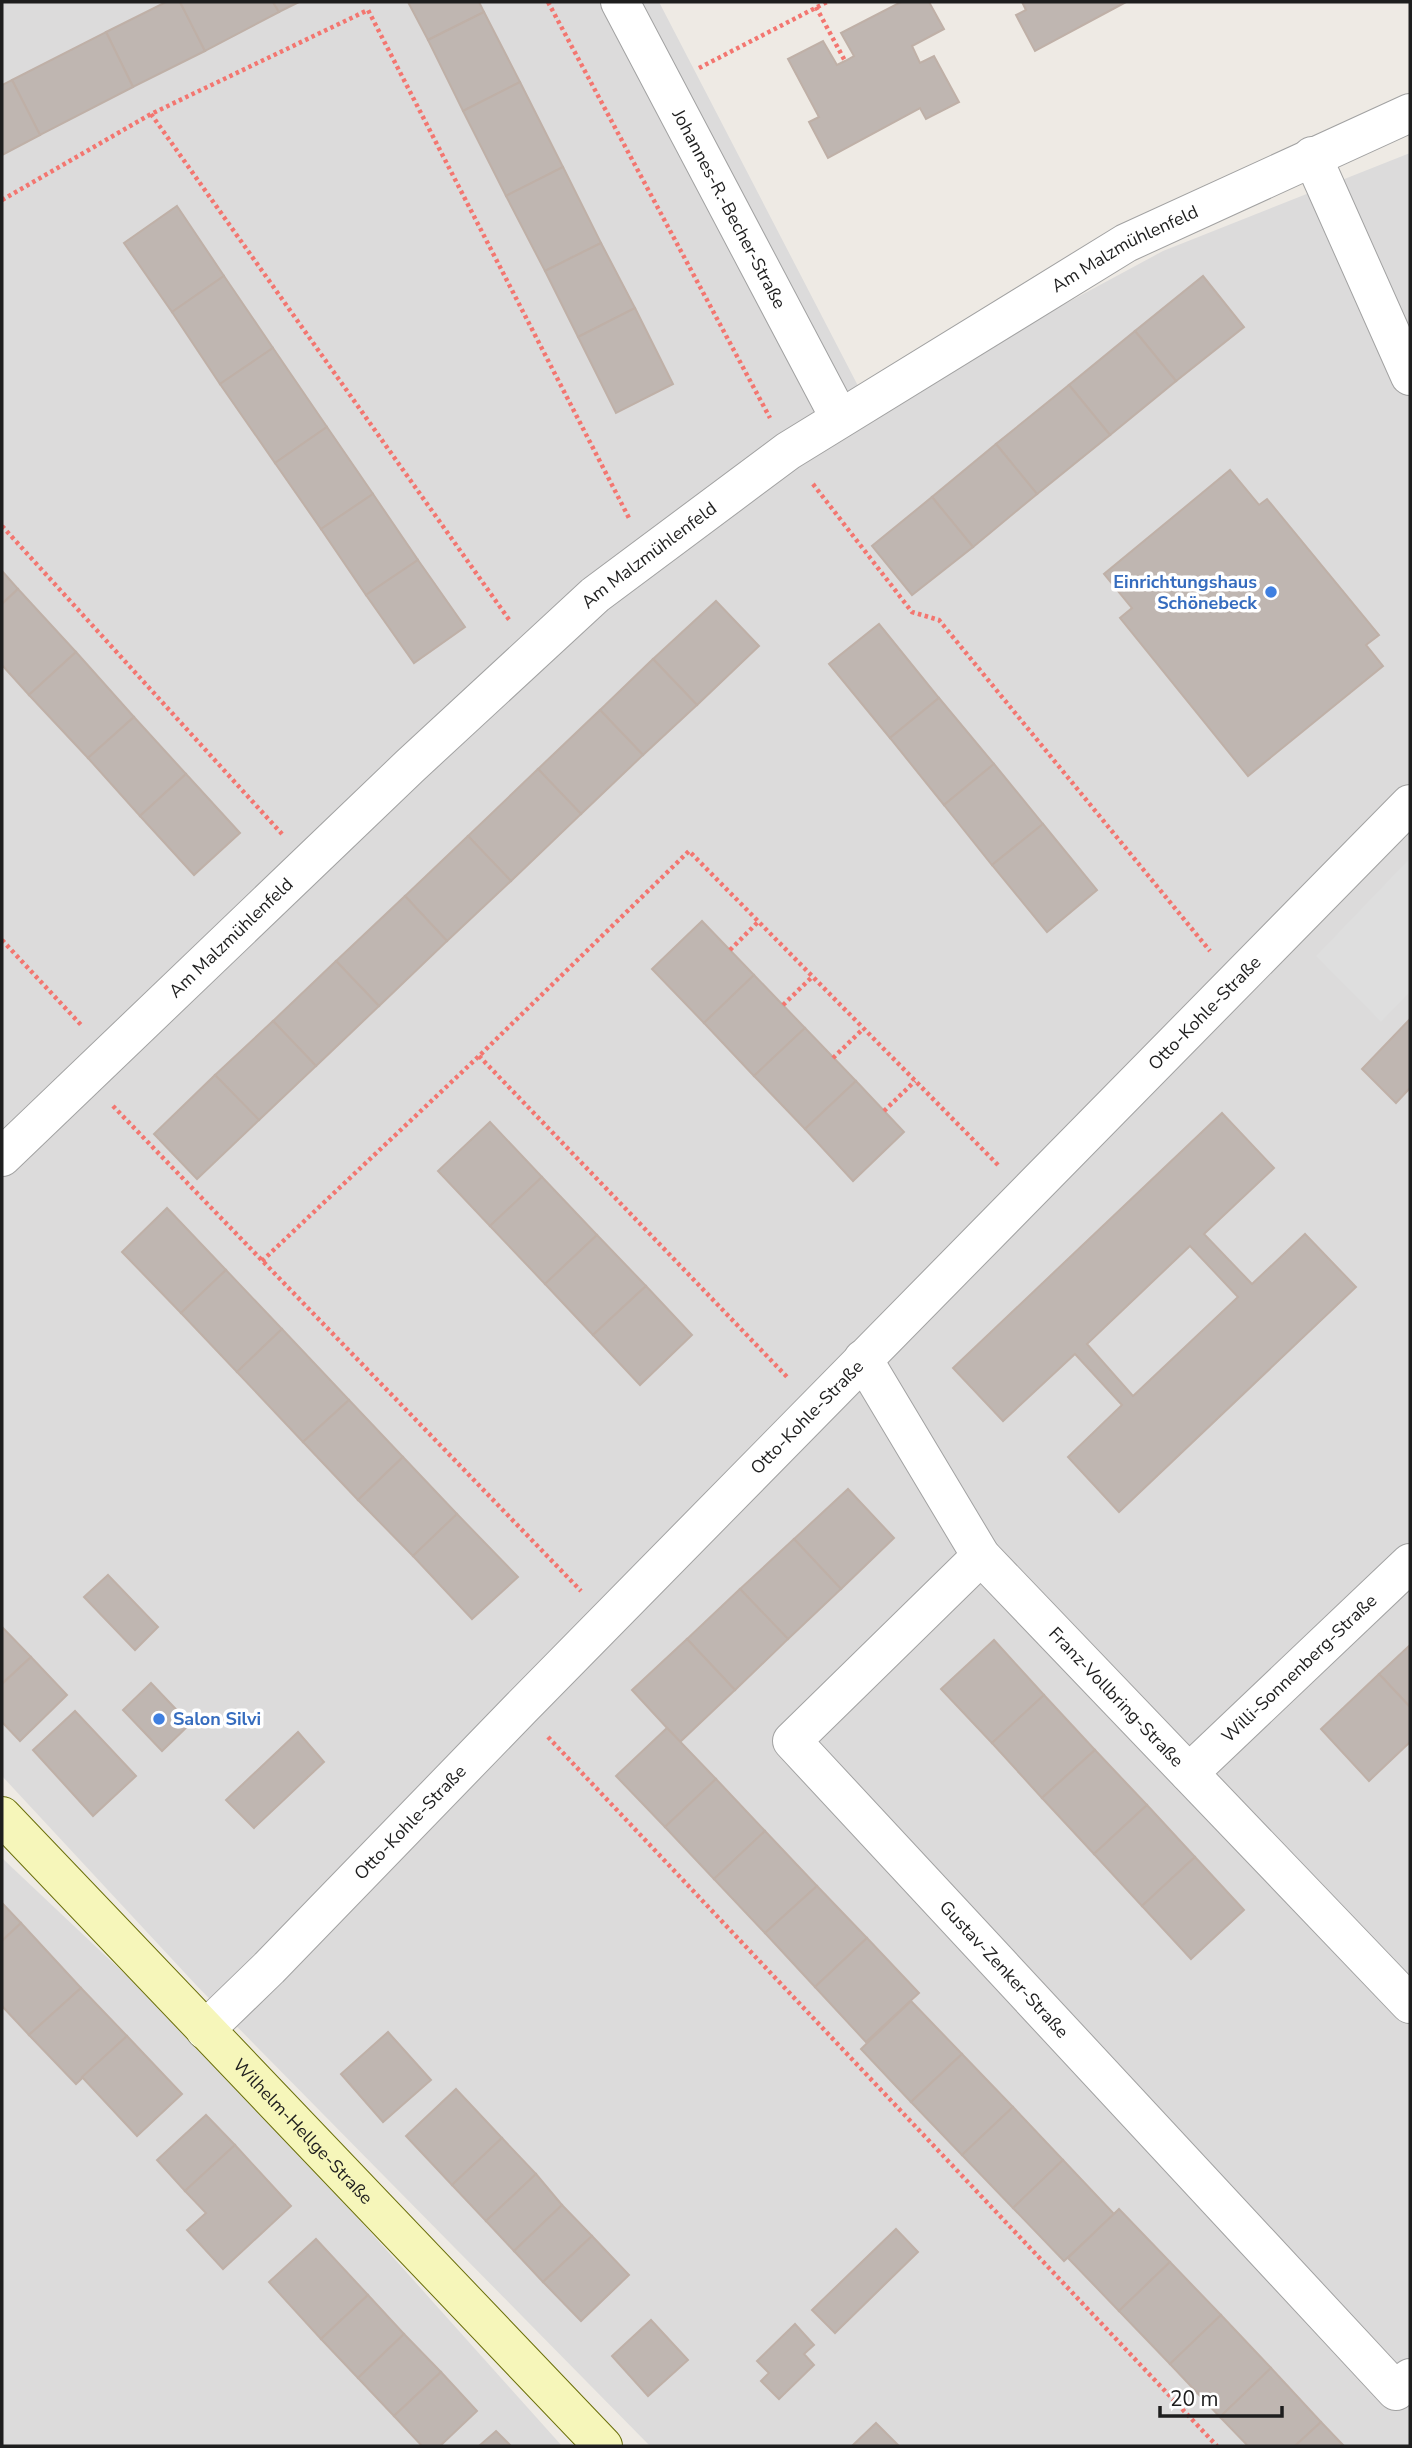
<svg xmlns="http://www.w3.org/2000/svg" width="1412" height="2448" font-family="'Nunito Sans',sans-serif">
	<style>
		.residential { fill: #dcdbdb }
		.parking { fill: #dedede }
		.building { fill: #bfb6b1; stroke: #bfb0a7; stroke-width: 2; fill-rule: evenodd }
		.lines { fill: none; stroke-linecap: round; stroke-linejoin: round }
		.minor-casing { stroke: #a2a2a2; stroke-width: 40 }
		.secondary-casing { stroke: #6b6f0a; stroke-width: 40 }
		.path { stroke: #f37670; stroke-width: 4.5; stroke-dasharray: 3.5 3.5; stroke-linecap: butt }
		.minor { stroke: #fff; stroke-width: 38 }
		.secondary { stroke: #f6f6ba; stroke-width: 38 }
		.shop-dot { fill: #3f7fe0; stroke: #fff; stroke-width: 2.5 }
		.labels { text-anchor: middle; stroke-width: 7; stroke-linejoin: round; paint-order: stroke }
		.street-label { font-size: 18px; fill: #1e1e1e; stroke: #fff }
		.shop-label { font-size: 18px; font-weight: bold; fill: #366cbe; stroke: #fff; text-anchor: end }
	</style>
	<rect width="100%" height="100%" fill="#eeeae4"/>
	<g class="residential">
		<path d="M2,2H659L870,409L1163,251L1410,153V2446H650L197,1986L2,1776Z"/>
		<path d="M2,1858L219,2063L562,2446H2Z"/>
	</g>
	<path class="parking" d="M1410,858V992L1381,1022L1316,956Z"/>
	<g class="building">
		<path d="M166,2H180L205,51L133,87L106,32Z"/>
		<path d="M180,2H273L279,12L205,51Z"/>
		<path d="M273,2H299L279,12Z"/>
		<path d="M408,2H479L484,12L428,40Z"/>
		<path d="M901,2H929L944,29L912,46L920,63L934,56L959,102L926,119L920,108L828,158L809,122L819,117L788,59L823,41L837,65L845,61L854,56L841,33Z"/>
		<path d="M1022,2H1126L1035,51L1016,15L1026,10Z"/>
		<path d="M484,12L520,82L463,111L428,40Z"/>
		<path d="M106,32L133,87L40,135L12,80Z"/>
		<path d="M12,80L40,135L2,155V85Z"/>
		<path d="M520,82L563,167L506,196L463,111Z"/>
		<path d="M563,167L601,243L545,271L506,196Z"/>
		<path d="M177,206L224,276L172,312L124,243Z"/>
		<path d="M601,243L635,308L578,337L545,271Z"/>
		<path d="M224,276L273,348L220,384L172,312Z"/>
		<path d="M1203,276L1244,327L1176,381L1135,331Z"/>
		<path d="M635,308L673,384L616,413L578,337Z"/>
		<path d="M1135,331L1176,381L1110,435L1069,385Z"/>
		<path d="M273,348L327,427L275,463L220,384Z"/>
		<path d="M1069,385L1110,435L1037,494L996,444Z"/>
		<path d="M327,427L373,494L321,529L275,463Z"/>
		<path d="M996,444L1037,494L973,547L932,497Z"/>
		<path d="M1230,470L1259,505L1267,499L1379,635L1366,645L1383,666L1248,776L1120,618L1132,608L1104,574Z"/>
		<path d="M373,494L418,560L366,595L321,529Z"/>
		<path d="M932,497L973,547L912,595L872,546Z"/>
		<path d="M418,560L465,627L414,663L366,595Z"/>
		<path d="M2,571L18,589L2,604Z"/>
		<path d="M18,589L76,652L29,695L2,665V604Z"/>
		<path d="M716,601L759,646L697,705L653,659Z"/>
		<path d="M879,624L939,698L890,738L829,664Z"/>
		<path d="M76,652L134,717L88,758L29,695Z"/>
		<path d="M653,659L697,705L643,755L600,710Z"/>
		<path d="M939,698L994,764L944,805L890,738Z"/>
		<path d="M600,710L643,755L581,814L538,769Z"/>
		<path d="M134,717L186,774L140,816L88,758Z"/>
		<path d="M994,764L1043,824L992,865L944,805Z"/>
		<path d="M538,769L581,814L511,881L468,836Z"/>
		<path d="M186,774L240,833L194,875L140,816Z"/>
		<path d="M1043,824L1097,890L1047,932L992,865Z"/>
		<path d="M468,836L511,881L447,941L405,896Z"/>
		<path d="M405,896L447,941L379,1006L336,961Z"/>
		<path d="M702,921L754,975L704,1023L652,969Z"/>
		<path d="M336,961L379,1006L316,1066L273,1021Z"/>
		<path d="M754,975L805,1028L754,1076L704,1023Z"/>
		<path d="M1410,1019V1088L1396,1103L1362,1069Z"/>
		<path d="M273,1021L316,1066L259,1120L215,1075Z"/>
		<path d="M805,1028L856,1081L805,1129L754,1076Z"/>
		<path d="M215,1075L259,1120L197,1179L154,1134Z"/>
		<path d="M856,1081L904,1132L853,1181L805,1129Z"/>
		<path d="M1222,1113L1274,1168L1204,1234L1252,1284L1305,1234L1356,1287L1119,1512L1068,1457L1122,1405L1075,1354L1003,1421L953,1368ZM1190,1246L1238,1297L1133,1396L1087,1344Z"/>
		<path d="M490,1122L542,1177L490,1226L438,1171Z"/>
		<path d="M542,1177L597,1235L545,1284L490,1226Z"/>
		<path d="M167,1208L226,1270L181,1313L122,1252Z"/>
		<path d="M597,1235L646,1286L593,1335L545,1284Z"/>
		<path d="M226,1270L282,1329L237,1372L181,1313Z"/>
		<path d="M646,1286L692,1335L640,1385L593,1335Z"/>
		<path d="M282,1329L349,1400L303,1442L237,1372Z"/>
		<path d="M349,1400L403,1457L358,1500L303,1442Z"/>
		<path d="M403,1457L457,1514L413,1556L358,1500Z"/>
		<path d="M848,1489L894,1538L841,1589L794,1539Z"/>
		<path d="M457,1514L518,1577L472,1619L413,1556Z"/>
		<path d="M794,1539L841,1589L788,1639L740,1589Z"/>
		<path d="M108,1575L158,1627L135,1650L84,1597Z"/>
		<path d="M740,1589L788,1639L735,1690L687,1639Z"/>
		<path d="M2,1627L31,1657L2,1684Z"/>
		<path d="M687,1639L735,1690L680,1742L632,1690Z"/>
		<path d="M994,1640L1044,1695L992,1743L941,1689Z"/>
		<path d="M1410,1645V1707L1379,1674Z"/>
		<path d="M31,1657L67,1695L20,1741L2,1722V1684Z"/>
		<path d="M1379,1674L1410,1707V1742L1369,1781L1321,1729Z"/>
		<path d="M151,1683L190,1724L162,1751L123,1710Z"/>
		<path d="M1044,1695L1095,1750L1042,1798L992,1743Z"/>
		<path d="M75,1711L136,1776L93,1816L33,1750Z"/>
		<path d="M667,1728L716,1779L665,1827L616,1776Z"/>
		<path d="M298,1732L324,1762L254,1828L226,1800Z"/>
		<path d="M1095,1750L1147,1805L1094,1854L1042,1798Z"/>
		<path d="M716,1779L765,1831L714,1879L665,1827Z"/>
		<path d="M1147,1805L1195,1857L1142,1906L1094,1854Z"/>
		<path d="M765,1831L817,1886L765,1933L714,1879Z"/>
		<path d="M1195,1857L1244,1910L1191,1959L1142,1906Z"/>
		<path d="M817,1886L867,1938L815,1987L765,1933Z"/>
		<path d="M2,1903L21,1923L2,1941Z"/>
		<path d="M21,1923L81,1988L29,2035L2,2006V1941Z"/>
		<path d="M867,1938L919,1993L866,2042L815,1987Z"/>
		<path d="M81,1988L127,2036L76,2084L29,2035Z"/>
		<path d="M911,2001L962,2054L911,2102L861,2049Z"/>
		<path d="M388,2032L431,2080L383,2122L341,2074Z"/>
		<path d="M127,2036L182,2094L137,2136L82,2077Z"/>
		<path d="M962,2054L1013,2107L962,2155L911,2102Z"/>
		<path d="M456,2089L502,2138L452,2185L406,2136Z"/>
		<path d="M1013,2107L1063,2160L1013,2208L962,2155Z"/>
		<path d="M206,2115L235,2145L185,2191L157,2160Z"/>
		<path d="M502,2138L536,2174L486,2221L452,2185Z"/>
		<path d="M235,2145L291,2206L223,2269L187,2230L206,2213L185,2191Z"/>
		<path d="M1063,2160L1114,2214L1064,2261L1013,2208Z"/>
		<path d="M536,2174L562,2205L514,2251L486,2221Z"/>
		<path d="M562,2205L592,2236L543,2282L514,2251Z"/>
		<path d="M1119,2209L1170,2262L1119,2311L1068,2258Z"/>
		<path d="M896,2229L918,2252L835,2333L812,2310Z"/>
		<path d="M592,2236L629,2275L581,2321L543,2282Z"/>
		<path d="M316,2239L368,2295L321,2339L269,2282Z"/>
		<path d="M1170,2262L1221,2315L1170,2364L1119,2311Z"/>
		<path d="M368,2295L404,2334L358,2378L321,2339Z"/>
		<path d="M1221,2315L1271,2368L1220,2417L1170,2364Z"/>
		<path d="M651,2320L688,2360L648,2396L612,2356Z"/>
		<path d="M795,2324L814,2345L804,2354L814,2365L779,2399L761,2381L769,2373L757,2361Z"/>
		<path d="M404,2334L441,2372L394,2416L358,2378Z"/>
		<path d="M1271,2368L1321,2422L1295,2446H1248L1220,2417Z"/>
		<path d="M441,2372L477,2411L440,2446H422L394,2416Z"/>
		<path d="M1321,2422L1344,2446H1295Z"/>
		<path d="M876,2423L899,2446H852Z"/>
		<path d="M496,2431L511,2446H479Z"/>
	</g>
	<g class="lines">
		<defs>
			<g id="minor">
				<path id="s1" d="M620,2L839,417"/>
				<path d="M1312,156L1410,376"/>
				<path id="s2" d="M2,1157L410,766L595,595L788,451L1126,243L1410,113"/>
				<path id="s3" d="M863,1359L981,1556L1410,2004"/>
				<path id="s4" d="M981,1556L792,1741L1396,2391L1410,2378"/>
				<path id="s5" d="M1189,1773L1410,1563"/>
				<path id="s6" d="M205,2030L269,1968L521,1708L1410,804"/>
			</g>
			<g id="secondary">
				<path id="s7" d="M2,1816L603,2446"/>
			</g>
		</defs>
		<use href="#minor" class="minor-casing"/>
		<use href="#secondary" class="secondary-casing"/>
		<g class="path">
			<path d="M548,2L770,418"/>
			<path d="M816,7L845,61"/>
			<path d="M699,68L827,2"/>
			<path d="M151,114L510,621"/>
			<path d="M2,200L151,114L368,10L630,520"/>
			<path d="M813,484L912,612L939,620L1210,951"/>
			<path d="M2,526L282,834"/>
			<path d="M2,940L82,1026"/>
			<path d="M730,950L758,922"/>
			<path d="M783,1005L812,977"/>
			<path d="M479,1056L789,1379"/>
			<path d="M833,1058L863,1029"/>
			<path d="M113,1106L581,1591"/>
			<path d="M884,1111L915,1081"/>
			<path d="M262,1261L479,1056L689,851L1000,1167"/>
			<path d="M548,1737L1217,2446"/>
		</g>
		<use href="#minor" class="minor"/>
		<use href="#secondary" class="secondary"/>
	</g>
	<g class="shop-dot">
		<circle cx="1271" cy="592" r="7"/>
		<circle cx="159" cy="1719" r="7"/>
	</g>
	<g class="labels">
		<g class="street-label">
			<text dy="6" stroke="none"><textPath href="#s1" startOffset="234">Johannes-R.-Becher-Straße</textPath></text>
			<text dy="6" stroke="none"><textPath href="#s2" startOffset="1451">Am Malzmühlenfeld</textPath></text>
			<text dy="6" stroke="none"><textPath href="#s2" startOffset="884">Am Malzmühlenfeld</textPath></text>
			<text dy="6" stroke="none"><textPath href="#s2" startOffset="317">Am Malzmühlenfeld</textPath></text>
			<text dy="6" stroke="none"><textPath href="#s6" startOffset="1426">Otto-Kohle-Straße</textPath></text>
			<text dy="6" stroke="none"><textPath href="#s6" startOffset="859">Otto-Kohle-Straße</textPath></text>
			<text dy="6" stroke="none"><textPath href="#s5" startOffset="152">Willi-Sonnenberg-Straße</textPath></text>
			<text dy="6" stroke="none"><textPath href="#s3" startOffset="425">Franz-Vollbring-Straße</textPath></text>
			<text dy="6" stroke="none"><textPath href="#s6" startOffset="292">Otto-Kohle-Straße</textPath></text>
			<text dy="6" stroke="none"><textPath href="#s4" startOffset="576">Gustav-Zenker-Straße</textPath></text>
			<text dy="6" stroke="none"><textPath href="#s7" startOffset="436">Wilhelm-Hellge-Straße</textPath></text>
		</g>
		<g class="shop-label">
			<text x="1257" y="588">Einrichtungshaus<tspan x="1257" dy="21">Schönebeck</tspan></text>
			<text x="173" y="1725" text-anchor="start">Salon Silvi</text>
		</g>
	</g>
	<rect width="1412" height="2448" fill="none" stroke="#1e1e1e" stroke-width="7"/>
	<path d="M1160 2406v10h122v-10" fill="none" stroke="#1e1e1e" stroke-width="3.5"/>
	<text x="1170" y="2406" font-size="21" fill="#1e1e1e" stroke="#ffffff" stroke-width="5" paint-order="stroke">20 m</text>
</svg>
